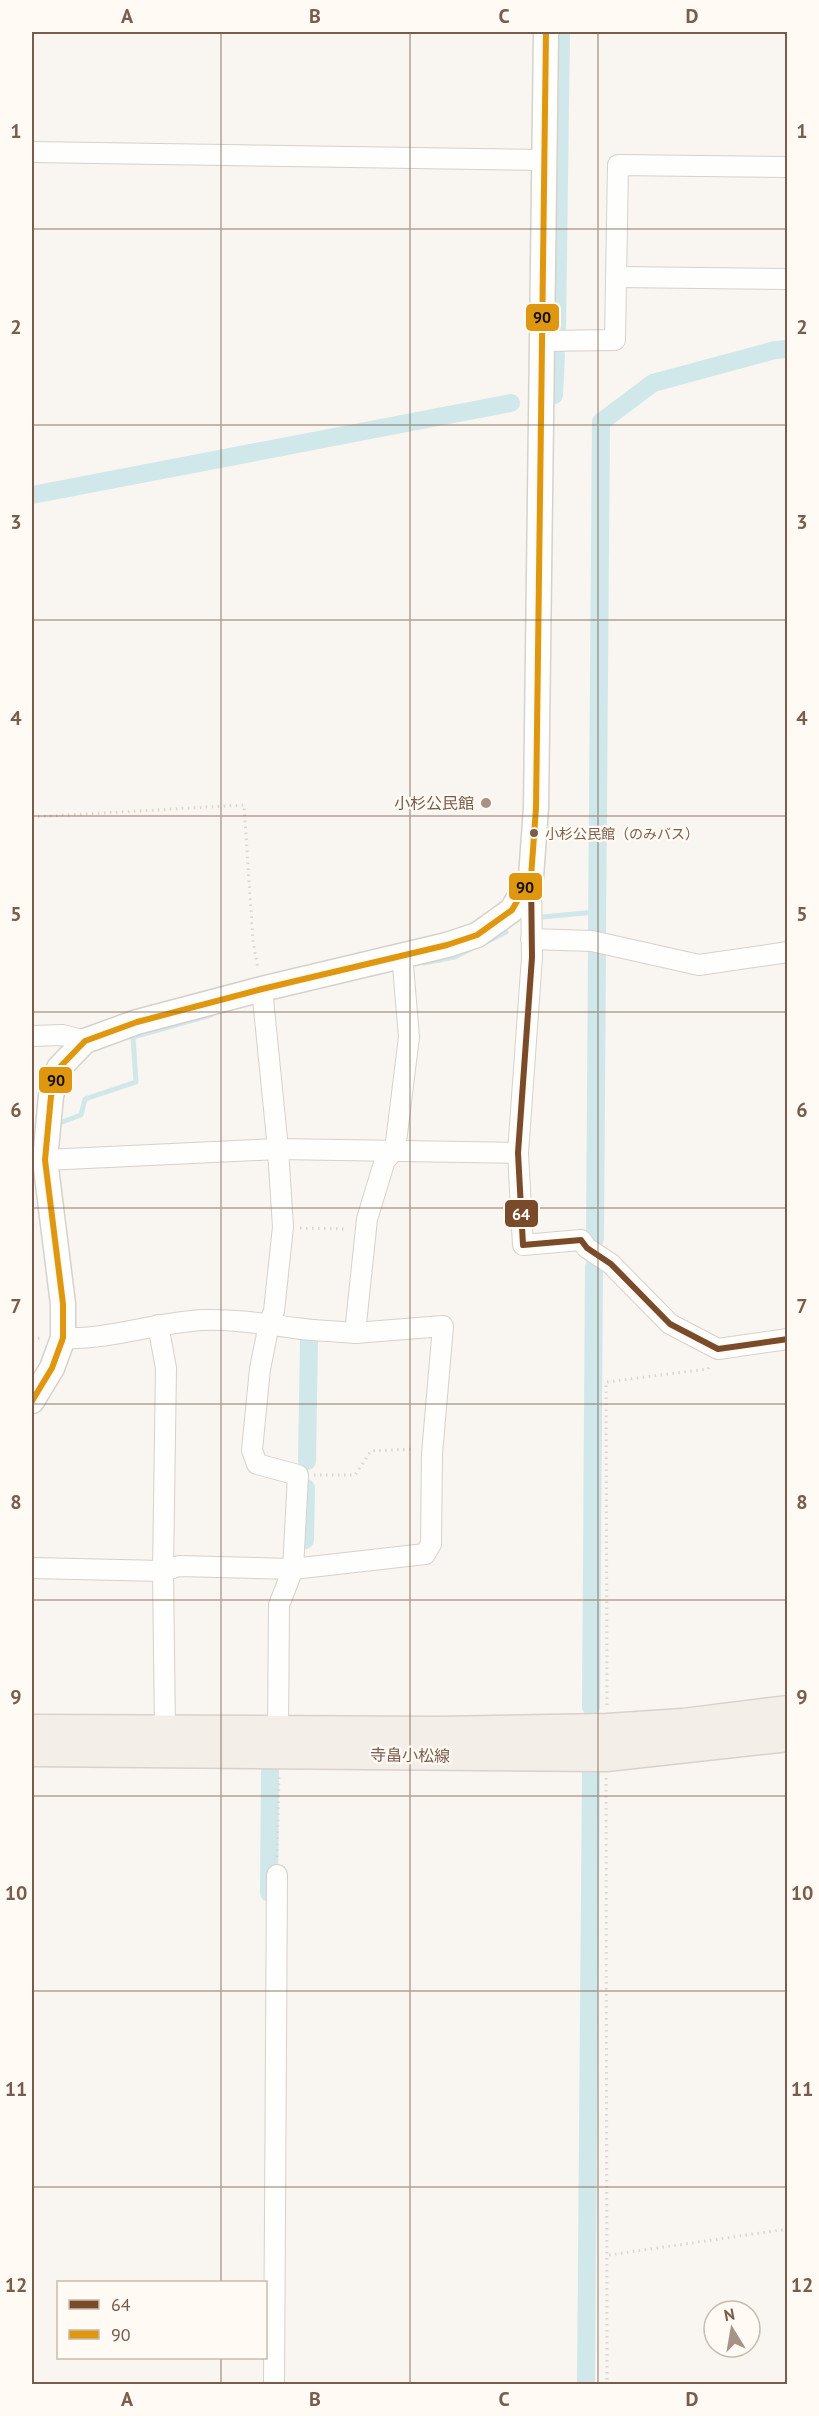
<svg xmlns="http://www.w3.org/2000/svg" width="819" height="2416" font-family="'PT Sans','Noto Sans JP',sans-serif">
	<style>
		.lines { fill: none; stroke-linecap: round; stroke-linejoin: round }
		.stream { stroke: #d0e8ea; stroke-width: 5 }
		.canal { stroke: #d0e8ea; stroke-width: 18 }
		.minor-casing { stroke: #d7d1cb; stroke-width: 22 }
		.tertiary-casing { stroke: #d7d1cb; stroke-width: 27 }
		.primary-casing { stroke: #dad1cc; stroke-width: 33 }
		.path { stroke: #dcd5d0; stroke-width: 3; stroke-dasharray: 1.5 4.5; stroke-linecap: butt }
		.minor { stroke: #fefefd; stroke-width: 20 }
		.tertiary { stroke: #fefefd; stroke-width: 24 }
		.primary { stroke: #f3eee8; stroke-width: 30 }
		.bus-1-casing { stroke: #fffaf3; stroke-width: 10 }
		.bus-2-casing { stroke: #fffaf3; stroke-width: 10 }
		.bus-1 { stroke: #7a4b2a; stroke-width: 6 }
		.bus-2 { stroke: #de970f; stroke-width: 6 }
		.grid { fill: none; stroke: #7a5c4d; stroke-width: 1.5; stroke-opacity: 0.55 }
		.poi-dot { fill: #a69286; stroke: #fffaf3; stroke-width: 2 }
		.bus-dot { fill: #7a5c4d; stroke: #fffaf3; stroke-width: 2 }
		.labels { text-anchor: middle; stroke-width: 4.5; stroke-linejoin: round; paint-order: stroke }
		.bus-label { font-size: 14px; fill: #7a5c4d; stroke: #fffaf3; text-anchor: start }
		.poi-label { font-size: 16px; fill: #7a5c4d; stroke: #fffaf3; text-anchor: end }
		.street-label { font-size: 16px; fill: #7a5c4d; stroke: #fffaf3 }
		.line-badge { stroke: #fffaf3; stroke-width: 2 }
		.badge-label { font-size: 16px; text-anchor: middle; font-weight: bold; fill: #fff }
		.pale-badge-label { font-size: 16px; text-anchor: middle; font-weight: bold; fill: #111 }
		.neatline { fill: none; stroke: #7a5c4d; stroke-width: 2 }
		.grid-label { font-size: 20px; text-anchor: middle; font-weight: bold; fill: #7a5c4d }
	</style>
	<rect width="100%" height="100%" fill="#f9f5f0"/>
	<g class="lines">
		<g class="stream">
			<path d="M542,917L596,912"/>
			<path d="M488,941L506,932"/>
			<path d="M424,963L455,957L474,947"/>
			<path d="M62,1122L81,1115L85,1099L136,1082L133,1037L211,1015"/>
		</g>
		<g class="canal">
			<path d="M557,330L561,32"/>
			<path d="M554,395L556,355"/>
			<path d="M32,495L511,403"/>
			<path d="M597,933L601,422L653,383L775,350L788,349"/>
			<path d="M595,1239L597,949"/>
			<path d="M307,1461L309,1340"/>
			<path d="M305,1540L306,1488"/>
			<path d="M591,1707L594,1267"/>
			<path d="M269,1893L270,1769"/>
			<path d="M586,2384L591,1770"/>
		</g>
		<defs>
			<g id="minor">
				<path d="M32,152L544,160"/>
				<path d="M617,277L788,279"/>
				<path d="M540,341L615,340L618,165L788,167"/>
				<path d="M531,877L532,957L518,1153L523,1245L581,1240L587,1248L611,1264L670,1324L718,1349L788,1339"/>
				<path d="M531,939L592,941L699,965L788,952"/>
				<path d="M262,989L278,1149L283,1227L274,1311L269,1324L260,1369L252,1450L257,1464L298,1475L293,1569L279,1605L278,1730"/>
				<path d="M32,1036L63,1035L85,1041"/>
				<path d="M45,1160L278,1149L518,1153"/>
				<path d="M158,1325L166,1368L163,1571L165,1730"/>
				<path d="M63,1338C110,1340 156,1322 204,1320C235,1319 265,1324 295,1328C315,1331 335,1331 355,1333"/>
				<path d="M32,1568L163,1571L179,1566L293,1569L425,1554L431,1544L432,1454L443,1326L355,1333L367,1219L385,1160L395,1150L409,1037L402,954"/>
				<path d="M274,2384L277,1875"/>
			</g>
			<path id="tertiary" d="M32,1401L52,1368L63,1338V1304L45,1160L51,1096L59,1068L85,1041L137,1022L262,989L447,945L477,935L512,910L531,877L536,808L546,32"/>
			<g id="primary">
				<path d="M32,1730L438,1732L607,1729L683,1724L788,1711"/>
				<path d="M32,1751L606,1756L788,1736"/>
			</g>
		</defs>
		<use href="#minor" class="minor-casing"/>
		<use href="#tertiary" class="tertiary-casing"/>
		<use href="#primary" class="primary-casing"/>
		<g class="path">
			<path d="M32,817L244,805L253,941L258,969"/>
			<path d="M300,1228L347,1229"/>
			<path d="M32,1339L42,1338"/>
			<path d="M314,1475H355L371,1451L415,1449"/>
			<path d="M607,1705L606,1382L708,1369L710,1364"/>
			<path d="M606,1778L607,2384"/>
			<path d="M277,1857L279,1777"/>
			<path d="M609,2255L788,2229"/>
		</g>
		<use href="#minor" class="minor"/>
		<use href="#tertiary" class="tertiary"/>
		<use href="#primary" class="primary"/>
		<defs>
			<path id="bus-1" d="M531,877L532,957L518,1153L523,1245L581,1240L587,1248L611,1264L670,1324L718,1349L788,1339"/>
			<path id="bus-2" d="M32,1401L52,1368L63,1338V1304L45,1160L51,1096L59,1068L85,1041L137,1022L262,989L447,945L477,935L512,910L531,877L536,808L546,32"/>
		</defs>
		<use href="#bus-1" class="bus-1-casing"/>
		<use href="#bus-2" class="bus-2-casing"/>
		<use href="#bus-1" class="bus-1"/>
		<use href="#bus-2" class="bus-2"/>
	</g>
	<path class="grid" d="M221,32V2282M410,32V2384M598,32V2384M32,229H788M32,425H788M32,620H788M32,816H788M32,1012H788M32,1208H788M32,1404H788M32,1600H788M32,1796H788M32,1991H788M32,2187H788M221,2358V2384"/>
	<circle class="poi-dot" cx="486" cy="803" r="6"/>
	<circle class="bus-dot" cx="534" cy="833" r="5"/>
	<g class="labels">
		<g class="bus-label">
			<text x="545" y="839">小杉公民館（のみバス）</text>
		</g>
		<g class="poi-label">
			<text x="474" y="809">小杉公民館</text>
		</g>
		<g class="street-label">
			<text transform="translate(410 1755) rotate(1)" y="6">寺畠小松線</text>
		</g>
	</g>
	<g class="line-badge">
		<rect x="525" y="303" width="35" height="29" rx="6" fill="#de970f"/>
		<rect x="508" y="872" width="35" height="29" rx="6" fill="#de970f"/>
		<rect x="38" y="1066" width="35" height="28" rx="6" fill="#de970f"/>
		<rect x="504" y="1199" width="35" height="29" rx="6" fill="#7a4b2a"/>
	</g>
	<g class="badge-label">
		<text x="521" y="1220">64</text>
	</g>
	<g class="pale-badge-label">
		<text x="542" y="323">90</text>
		<text x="525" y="893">90</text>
		<text x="56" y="1086">90</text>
	</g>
	<rect width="819" height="2416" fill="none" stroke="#fffaf3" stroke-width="66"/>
	<rect x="57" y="2281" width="210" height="78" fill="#fffaf3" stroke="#cabbb1" stroke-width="1.5"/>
	<rect x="69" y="2300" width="30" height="9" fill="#7a4b2a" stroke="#cabbb1" stroke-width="1.5"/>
	<text x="111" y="2311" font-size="18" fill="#7a5c4d">64</text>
	<rect x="69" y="2330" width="30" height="9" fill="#de970f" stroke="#cabbb1" stroke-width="1.5"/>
	<text x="111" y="2341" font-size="18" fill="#7a5c4d">90</text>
	<g transform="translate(732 2329) rotate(349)"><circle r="28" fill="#fffaf3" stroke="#cabbb1" stroke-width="1.5"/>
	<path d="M0-4.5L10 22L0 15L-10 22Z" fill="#a69286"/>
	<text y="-9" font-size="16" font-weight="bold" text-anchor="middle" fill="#7a5c4d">N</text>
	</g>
	<rect x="33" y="33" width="753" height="2350" class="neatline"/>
	<g class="grid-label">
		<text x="127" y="23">A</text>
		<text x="315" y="23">B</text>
		<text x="504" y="23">C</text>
		<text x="692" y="23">D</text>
		<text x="16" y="138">1</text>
		<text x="802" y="138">1</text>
		<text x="16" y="334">2</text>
		<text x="802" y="334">2</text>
		<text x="16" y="529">3</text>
		<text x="802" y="529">3</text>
		<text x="16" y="725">4</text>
		<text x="802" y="725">4</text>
		<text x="16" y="921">5</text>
		<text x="802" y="921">5</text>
		<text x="16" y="1117">6</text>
		<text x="802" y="1117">6</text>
		<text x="16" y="1313">7</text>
		<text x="802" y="1313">7</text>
		<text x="16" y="1509">8</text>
		<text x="802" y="1509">8</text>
		<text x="16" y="1704">9</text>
		<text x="802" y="1704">9</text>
		<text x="16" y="1900">10</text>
		<text x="802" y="1900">10</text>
		<text x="16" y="2096">11</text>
		<text x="802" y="2096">11</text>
		<text x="16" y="2292">12</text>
		<text x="802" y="2292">12</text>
		<text x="127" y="2406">A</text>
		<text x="315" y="2406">B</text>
		<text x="504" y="2406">C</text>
		<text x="692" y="2406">D</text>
	</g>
</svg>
